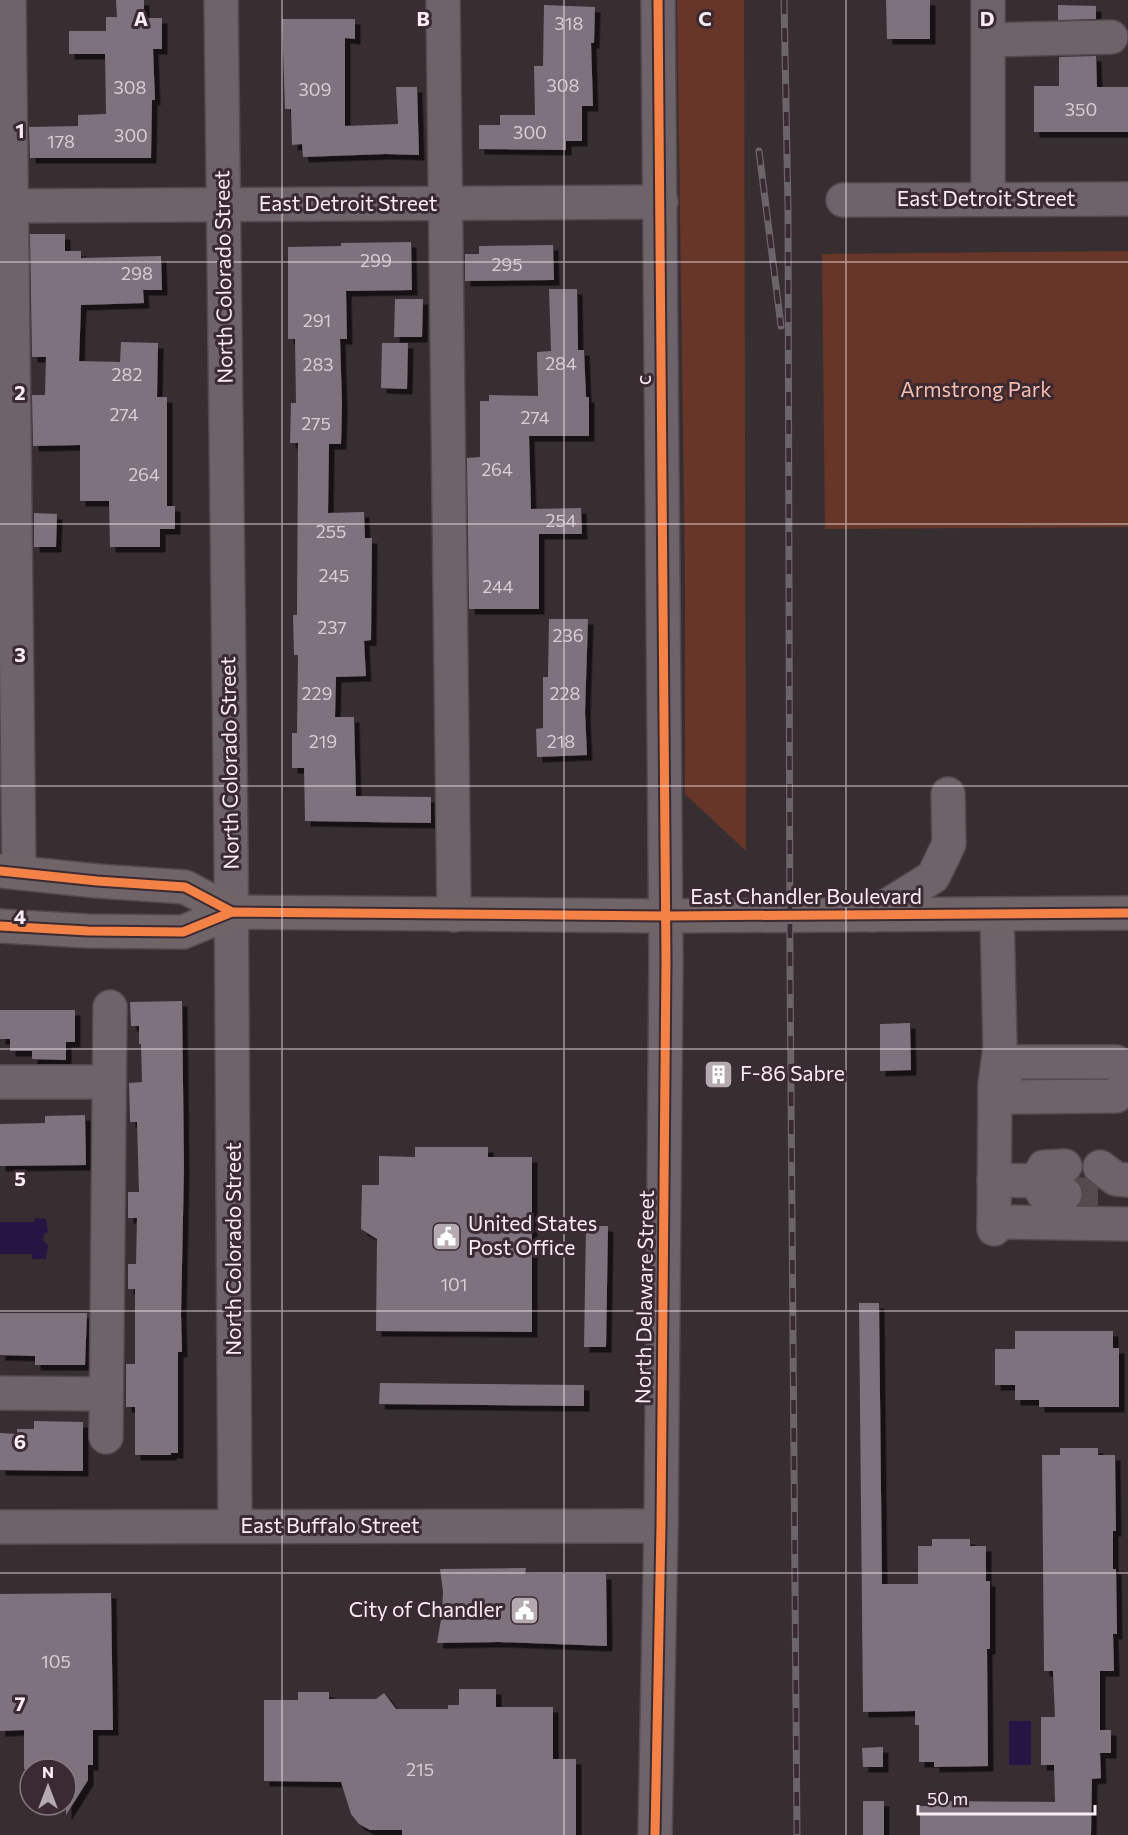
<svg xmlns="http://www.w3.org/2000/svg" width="1128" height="1835" font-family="Commissioner,sans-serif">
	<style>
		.green { fill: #673628 }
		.water { fill: #261544 }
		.building { fill: #7e727e; filter: url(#shadow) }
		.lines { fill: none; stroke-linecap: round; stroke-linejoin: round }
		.minor-tunnel { stroke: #544b4f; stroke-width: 33; stroke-dasharray: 33 16; stroke-linecap: butt }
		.minor-casing { stroke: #524a4e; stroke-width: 36 }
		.major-casing { stroke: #524a4e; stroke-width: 36 }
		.minor { stroke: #6c6468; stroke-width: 33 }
		.major { stroke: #6f6468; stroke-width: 33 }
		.rail-casing { stroke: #6b6468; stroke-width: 7 }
		.rail { stroke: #3b2a32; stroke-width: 4.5; stroke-dasharray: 14; stroke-linecap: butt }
		.cycleway-casing { stroke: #3b2a32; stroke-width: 13 }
		.cycleway { stroke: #f48246; stroke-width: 9 }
		.grid { fill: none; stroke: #f9edf3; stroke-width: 1.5; stroke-opacity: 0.55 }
		.labels { text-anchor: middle; stroke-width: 6; stroke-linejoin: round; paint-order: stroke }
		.number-label { font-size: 18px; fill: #daced6 }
		.street-label { font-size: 21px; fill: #f9edf3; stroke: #3b2a32 }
		.park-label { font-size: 21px; fill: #f8bdab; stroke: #3b2a32 }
		.poi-label { font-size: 21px; fill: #f9edf3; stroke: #3b2a32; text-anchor: start }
		.grid-label { font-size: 20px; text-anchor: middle; font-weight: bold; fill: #f9edf3; stroke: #3b2a32; stroke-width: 6; stroke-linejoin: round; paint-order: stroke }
	</style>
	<defs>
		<filter id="shadow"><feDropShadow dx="5.5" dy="5.5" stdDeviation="0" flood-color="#0009"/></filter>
	</defs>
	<rect width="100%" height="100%" fill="#372e32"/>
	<g class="green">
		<path d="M677,0H744L746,851L685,794V573Z"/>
		<path d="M1128,251V527L825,529L822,254Z"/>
	</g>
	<g class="water">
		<path d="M35,1218L46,1219L48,1232L44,1234L43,1240L48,1245L46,1259H32V1254H0V1222H34Z"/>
		<rect x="1009" y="1721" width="22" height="44"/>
	</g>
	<g class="building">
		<path d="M116,0H144V18H162V49H153L155,100H152L151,158H30L29,127L78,126V115L106,114L105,54H69V31H106V17H117Z"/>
		<path d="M886,0H930V39H887Z"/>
		<path d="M544,5L595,7L594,43H591L593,106H582V141H566V150L479,149V125H500V115H535L534,66H543Z"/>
		<path d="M1058,5L1096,6V19L1058,20Z"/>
		<path d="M282,19H355V39L345,38V126L398,124L396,87H417L419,155L386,154L303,157L302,144L292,145L291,109H285Z"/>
		<path d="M1096,56L1097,87H1128V132H1034V86H1059V57Z"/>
		<path d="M30,234H65V251H81V258L161,256L162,290H143L144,303L81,305L79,361L120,362L121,342L158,343L157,397H167V506H175V529H160V547H110L109,501H80V445L33,446L32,395H45L46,357H32Z"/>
		<path d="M411,242L412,290L346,291L347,339H340L342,405L341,444H329L328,513L364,512L365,538H372L371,640L364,641L366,676L336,677L335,717H354L356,796L431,797V823L305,821L304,768H292V733H297L298,655H294L293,615H297L298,443H290L291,403H296L295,339H288V247L341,246V243Z"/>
		<path d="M553,245L554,280L465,281V254H479V246Z"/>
		<path d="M549,289H577L578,350H584L586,397H589V436H529L531,509L581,508L582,534H539V609H469L467,458L480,457V401H489V395L538,396L537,352L551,351Z"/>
		<path d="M395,299H423L422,337H394Z"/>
		<path d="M382,343H408L407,389L381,388Z"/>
		<path d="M34,513L57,514L56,547H34Z"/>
		<path d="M549,619H588L585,712L587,755L537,757L536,729L543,728V677H548Z"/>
		<path d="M182,1001L184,1167L181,1315L182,1352H178V1453H171V1455H135V1407H126V1364H135V1289H128V1264H136L137,1218H128V1192H139L137,1122H130L129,1083L142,1082L141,1044H139V1026H131L130,1002Z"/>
		<path d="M0,1010H75V1042H66V1060L32,1059V1051H10V1039H0Z"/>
		<path d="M910,1023L911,1070L880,1071V1024Z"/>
		<path d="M85,1115L86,1165L0,1166V1124L45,1123V1116Z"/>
		<path d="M415,1147H488V1157H532V1332L376,1331L377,1239L361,1229L362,1185H379V1156L415,1157Z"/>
		<path d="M586,1226H608L606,1347H584Z"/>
		<path d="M859,1303H879L882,1584H918V1546H932V1539H970V1546H986V1581H990V1649H987L988,1766L934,1767V1762H919V1725H915V1711L863,1712Z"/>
		<path d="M0,1313H87L85,1365H35V1356L0,1355Z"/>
		<path d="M1015,1331H1113V1348H1119V1407H1039V1400H1015V1385H995V1349H1015Z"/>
		<path d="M380,1383L584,1385V1406L379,1404Z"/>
		<path d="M34,1421L83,1422V1471L0,1470V1433L17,1434V1429H34Z"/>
		<path d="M1060,1448H1098V1455H1115L1116,1531H1113V1569H1116L1117,1634H1113L1114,1671H1100V1730H1111V1753H1100L1101,1778L1092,1779L1091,1835H920V1806H941V1801L1055,1802L1054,1765H1041V1717H1055L1053,1671H1044L1042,1455H1060Z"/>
		<path d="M526,1568L525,1574H606L607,1646L499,1642L437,1643L442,1614L443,1592L440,1569Z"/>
		<path d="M111,1593L113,1730H93V1765H88V1780L66,1815V1769H24V1730L0,1731V1594Z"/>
		<path d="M459,1689H496V1707H553V1759H576V1835H402V1830H370L359,1824L351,1814L341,1782L264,1781V1700H298V1692H329V1699H376L384,1693L396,1709H448V1705H459Z"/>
		<path d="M883,1747V1767H863L862,1748Z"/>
		<rect x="863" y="1801" width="21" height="34"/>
	</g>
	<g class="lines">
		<path class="minor-tunnel" d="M1065,1194H1100"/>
		<defs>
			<g id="minor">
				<path d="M9,0L19,872"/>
				<path d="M221,0L231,849L235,1526"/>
				<path d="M443,0L454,915"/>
				<path d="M988,0V199"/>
				<path d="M988,40L1111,37"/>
				<path d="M843,200L1128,199"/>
				<path d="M0,206L661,202"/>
				<path d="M872,915L933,877L949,844L948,794"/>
				<path d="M1128,1076L1116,1062H1010L1003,1080L1012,1097L1116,1096L1128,1082"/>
				<path d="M0,1082H109"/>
				<path d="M1100,1167L1116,1179L1128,1180"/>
				<path d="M994,1180L1037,1181"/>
				<path d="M1037,1181L1044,1167L1065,1166"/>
				<path d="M1037,1181L1043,1193L1065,1194"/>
				<path d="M994,1222L1128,1224"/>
				<path d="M994,1229L995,1084L1000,1047L997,914"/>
				<path d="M0,1393L106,1394"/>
				<path d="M106,1437L110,1007"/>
				<path d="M0,1527L661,1526"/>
				<path d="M655,1835L661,1526L666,961L658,0"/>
			</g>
			<g id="major">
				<path d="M0,871L97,881L185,887L232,912"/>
				<path d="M0,926L88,931L183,932L232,912L666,916L1128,913"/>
			</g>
		</defs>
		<use href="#minor" class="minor-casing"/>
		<use href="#major" class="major-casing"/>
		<use href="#minor" class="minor"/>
		<use href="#major" class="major"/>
		<defs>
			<g id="rail">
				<path d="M784,0L788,208L790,966L797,1835"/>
				<path d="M759,151L781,326"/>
			</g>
		</defs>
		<use href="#rail" class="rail-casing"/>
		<use href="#rail" class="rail"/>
		<defs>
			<g id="cycleway">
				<path d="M0,871L97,881L185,887L232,912"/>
				<path d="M0,926L88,931L183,932L232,912L666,916L1128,913"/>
				<path d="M655,1835L661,1526L666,961L658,0"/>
			</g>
		</defs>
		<use href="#cycleway" class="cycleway-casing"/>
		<use href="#cycleway" class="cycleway"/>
	</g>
	<path class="grid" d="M282,0V1835M564,0V1835M846,0V1835M0,262H1128M0,524H1128M0,786H1128M0,1049H1128M0,1311H1128M0,1573H1128"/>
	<defs>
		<symbol id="building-square" viewBox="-11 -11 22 22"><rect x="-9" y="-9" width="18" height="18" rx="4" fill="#b5aaaf" stroke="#3b2a32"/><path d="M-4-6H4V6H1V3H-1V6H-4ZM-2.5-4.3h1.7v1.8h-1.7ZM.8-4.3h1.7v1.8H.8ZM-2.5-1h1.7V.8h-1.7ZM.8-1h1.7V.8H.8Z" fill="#fff"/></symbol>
		<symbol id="civic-square" viewBox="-11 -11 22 22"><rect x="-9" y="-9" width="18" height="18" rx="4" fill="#b5aaaf" stroke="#3b2a32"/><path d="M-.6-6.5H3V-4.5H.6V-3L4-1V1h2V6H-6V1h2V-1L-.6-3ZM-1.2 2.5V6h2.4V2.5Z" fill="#fff"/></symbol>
	</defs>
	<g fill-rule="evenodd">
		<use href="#building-square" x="702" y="1058" width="33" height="33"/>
		<use href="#civic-square" x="430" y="1220" width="33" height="33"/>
		<use href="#civic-square" x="508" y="1594" width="33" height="33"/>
	</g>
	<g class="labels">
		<g class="number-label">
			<text x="569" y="30">318</text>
			<text x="563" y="92">308</text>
			<text x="130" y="94">308</text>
			<text x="315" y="96">309</text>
			<text x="1081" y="116">350</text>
			<text x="530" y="139">300</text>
			<text x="131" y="142">300</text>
			<text x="61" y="148">178</text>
			<text x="376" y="267">299</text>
			<text x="507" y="271">295</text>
			<text x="137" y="280">298</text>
			<text x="317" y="327">291</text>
			<text x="561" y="370">284</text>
			<text x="318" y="371">283</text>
			<text x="127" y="381">282</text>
			<text x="124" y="421">274</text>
			<text x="535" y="424">274</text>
			<text x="316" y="430">275</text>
			<text x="497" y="476">264</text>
			<text x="144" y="481">264</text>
			<text x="561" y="527">254</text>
			<text x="331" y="538">255</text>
			<text x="334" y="582">245</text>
			<text x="498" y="593">244</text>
			<text x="332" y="634">237</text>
			<text x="568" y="642">236</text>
			<text x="317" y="700">229</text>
			<text x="565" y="700">228</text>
			<text x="323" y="748">219</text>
			<text x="561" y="748">218</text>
			<text x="454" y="1291">101</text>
			<text x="56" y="1668">105</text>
			<text x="420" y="1776">215</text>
		</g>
		<g class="street-label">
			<text x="986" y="206">East Detroit Street</text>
			<text x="348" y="211">East Detroit Street</text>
			<text transform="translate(224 277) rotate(-91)" y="7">North Colorado Street</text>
			<text transform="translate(644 380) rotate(-90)" y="7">c</text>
			<text transform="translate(230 763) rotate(-91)" y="7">North Colorado Street</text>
			<text x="806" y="904">East Chandler Boulevard</text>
			<text transform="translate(234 1249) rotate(-90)" y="7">North Colorado Street</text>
			<text transform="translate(645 1297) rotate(-89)" y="7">North Delaware Street</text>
			<text x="330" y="1533">East Buffalo Street</text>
		</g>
		<g class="park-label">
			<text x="976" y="397">Armstrong Park</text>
		</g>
		<g class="poi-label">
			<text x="740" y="1081">F-86 Sabre</text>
			<text x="468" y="1231">United States<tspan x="468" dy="24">Post Office</tspan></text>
			<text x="503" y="1617" text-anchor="end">City of Chandler</text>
		</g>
	</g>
	<g class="grid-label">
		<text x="141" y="26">A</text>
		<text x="423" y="26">B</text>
		<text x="705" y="26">C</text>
		<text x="987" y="26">D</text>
		<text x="20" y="138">1</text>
		<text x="20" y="400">2</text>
		<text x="20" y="662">3</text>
		<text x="20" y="924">4</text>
		<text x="20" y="1186">5</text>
		<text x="20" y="1449">6</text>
		<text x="20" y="1711">7</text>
	</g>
	<g transform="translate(48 1787)"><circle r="28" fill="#3b2a32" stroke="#87787f" stroke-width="1.5"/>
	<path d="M0-4.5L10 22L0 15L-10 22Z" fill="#b5aaaf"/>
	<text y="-9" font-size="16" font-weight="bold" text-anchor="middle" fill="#f9edf3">N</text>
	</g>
	<path d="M918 1805v9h177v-9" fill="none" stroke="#f9edf3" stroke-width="3"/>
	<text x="927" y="1805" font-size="18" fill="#f9edf3" stroke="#3b2a32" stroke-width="4.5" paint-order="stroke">50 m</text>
</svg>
